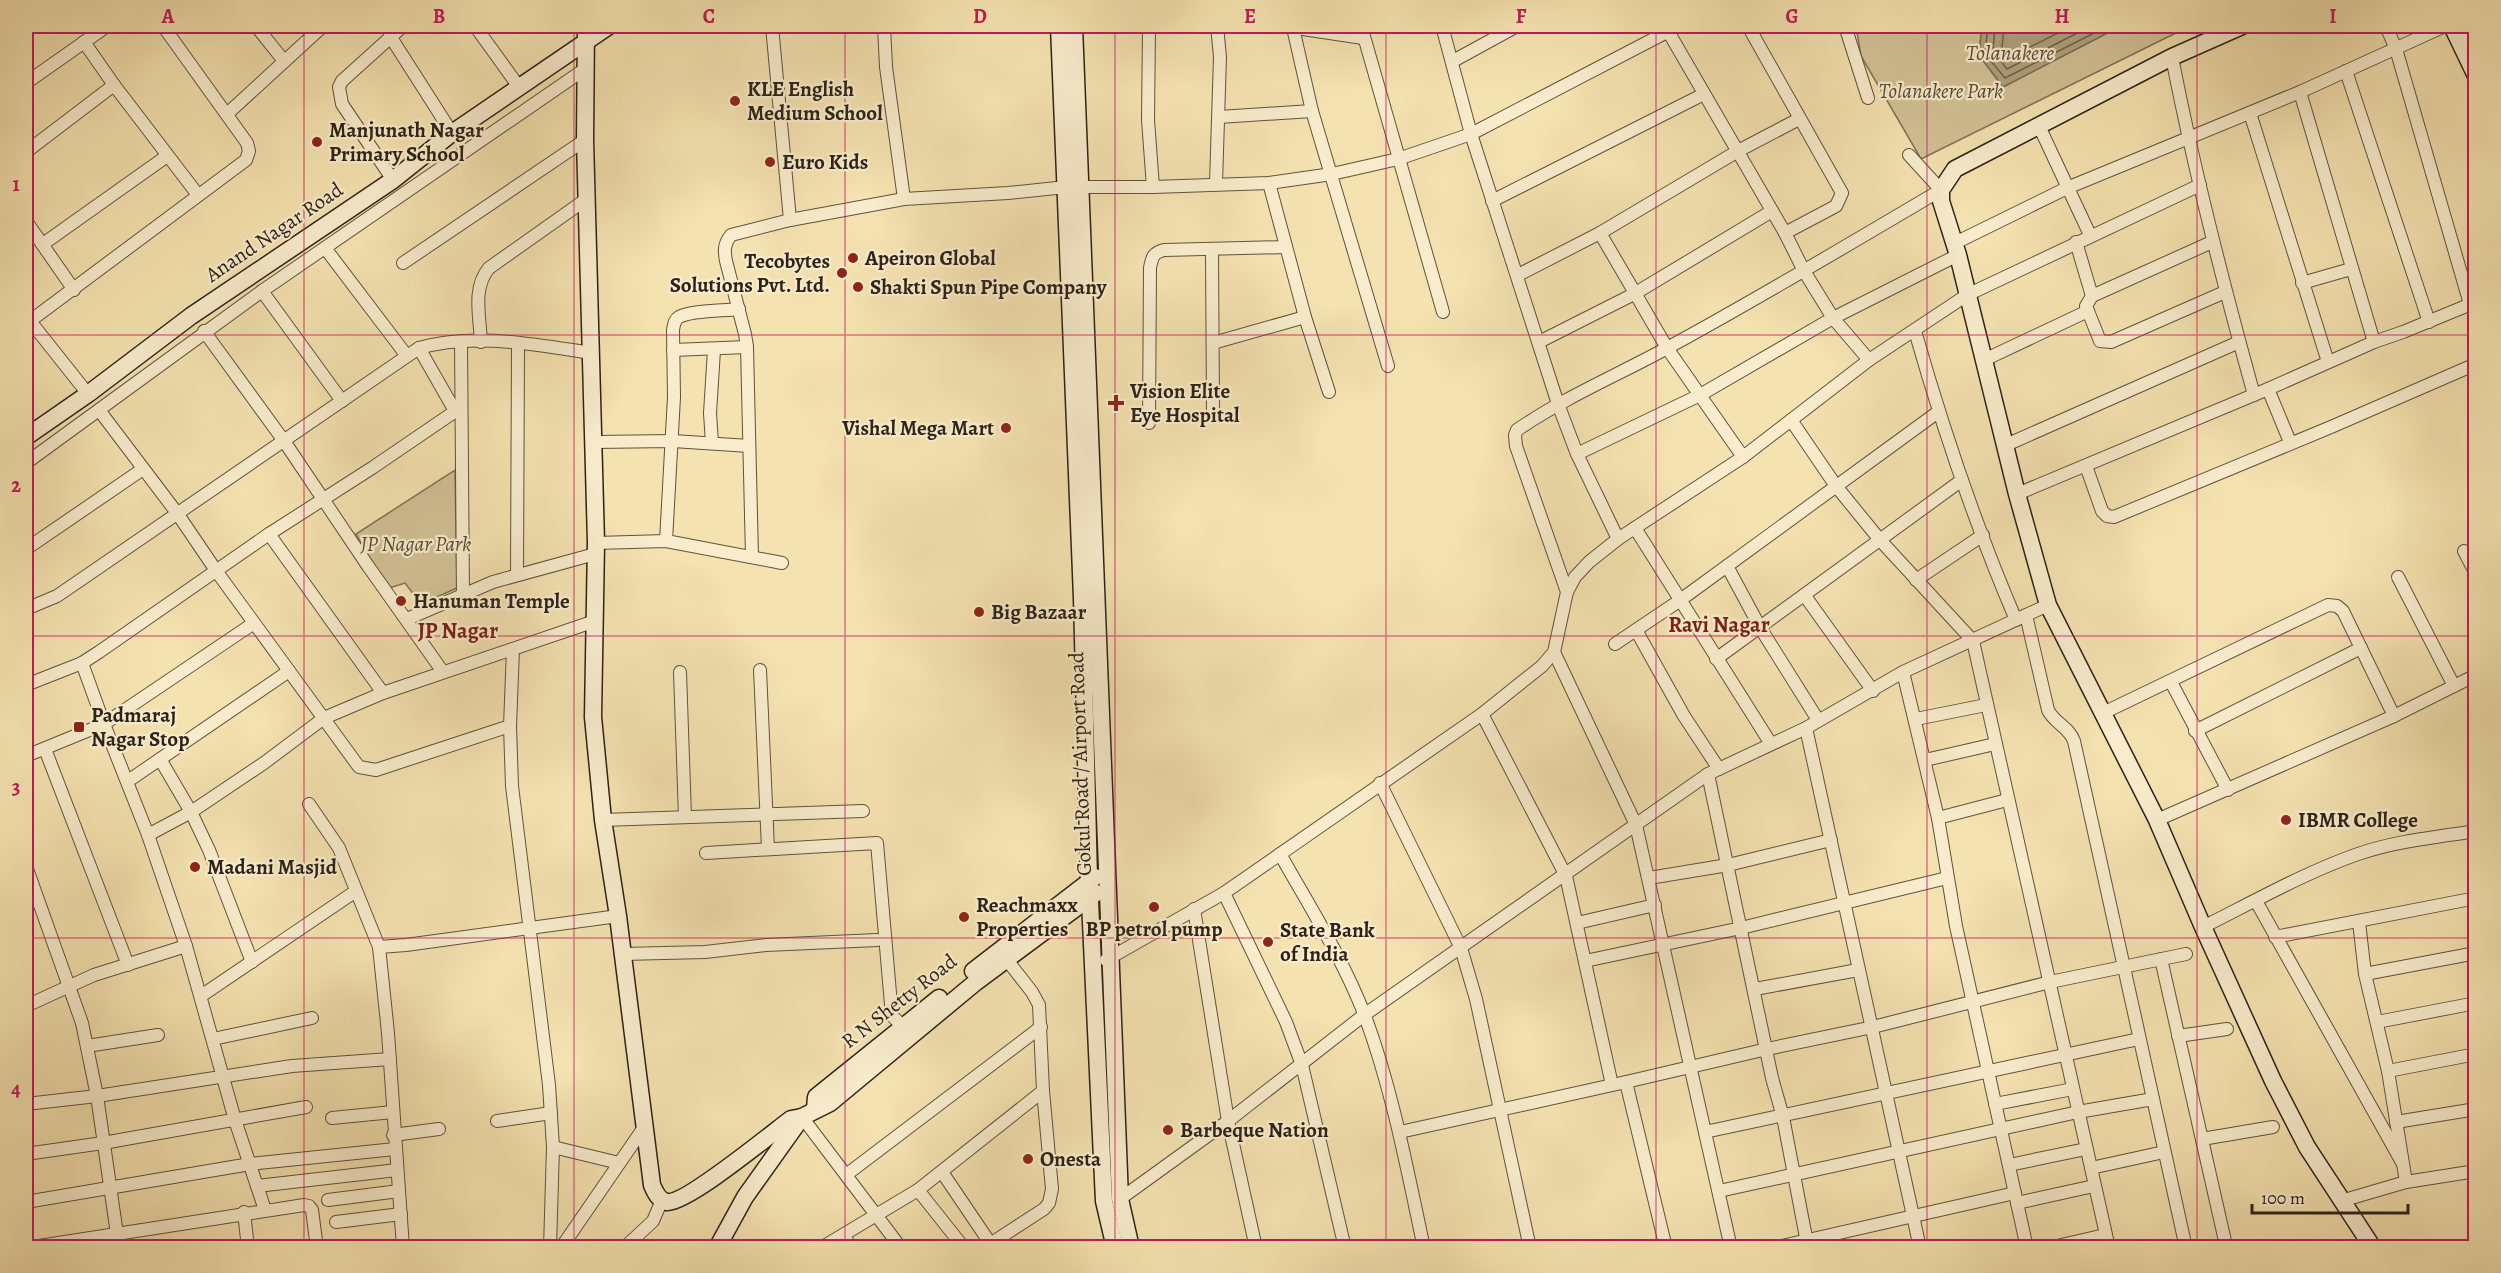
<svg xmlns="http://www.w3.org/2000/svg" width="2501" height="1273" font-family="Alegreya,serif">
	<style>
		.green { fill: #d2c196; stroke: #7f7257; stroke-width: 1.5 }
		.water { fill: #b0a17c; stroke: #7b6e54; stroke-width: 1.5 }
		.lines { fill: none; stroke-linecap: round; stroke-linejoin: round }
		.shore { stroke: #6e624a; stroke-width: 1.5 }
		.street-casing { stroke: #5e523e; stroke-width: 14 }
		.secondary-casing { stroke: #2c2218; stroke-width: 19 }
		.street { stroke: #f8eccc; stroke-width: 12 }
		.secondary { stroke: #f8eccc; stroke-width: 16 }
		.grid { fill: none; stroke: #c2185b; stroke-width: 1.5; stroke-opacity: 0.55 }
		.poi-dot { fill: #8f2418; stroke: #f8eccc; stroke-width: 2 }
		.labels { text-anchor: middle; stroke-width: 4.5; stroke-linejoin: round; paint-order: stroke }
		.poi-label { font-size: 21px; font-weight: bold; fill: #2c2218; stroke: #f8eccc; text-anchor: start }
		.park-label { font-size: 21px; font-style: italic; fill: #564a38; stroke: #f8eccc }
		.street-label { font-size: 21px; fill: #2c2218; stroke: #f8eccc }
		.water-label { font-size: 22px; font-style: italic; fill: #5a4e3b; stroke: #f8eccc }
		.neighbourhood-label { font-size: 22px; font-weight: bold; fill: #7a1f14; stroke: #f8eccc }
		.neatline { fill: none; stroke: #c2185b; stroke-width: 2 }
		.grid-label { font-size: 20px; text-anchor: middle; font-weight: bold; fill: #c2185b }
	</style>
	<rect width="100%" height="100%" fill="#f4e2b0"/>
	<filter id="stains"><feTurbulence type="fractalNoise" baseFrequency=".00333" numOctaves="4"/><feColorMatrix values="0 0 0 0 .2 0 0 0 0 .09 0 0 0 0 .02 0 0 0 .5 -.17"/></filter>
	<radialGradient id="worn" r=".72"><stop offset=".6" stop-color="#630" stop-opacity="0"/><stop offset="1" stop-color="#630" stop-opacity=".3"/></radialGradient>
	<g class="green">
		<path d="M1856,26H1982L1979,55L2003,87L2121,26H2190L1921,159L1861,56Z"/>
		<path d="M455,470L457,588L421,604L405,583L386,589L356,534Z"/>
	</g>
	<path class="water" d="M1982,26H2121L2003,87L1979,55Z"/>
	<g class="lines">
		<g class="shore">
			<path d="M1988,26L1985,54L2005,78L2108,26"/>
			<path d="M1995,26L1993,51L2007,69L2091,26"/>
			<path d="M2004,26L2002,48L2010,57L2072,26"/>
		</g>
		<defs>
			<g id="street">
				<path d="M256,26L284,61"/>
				<path d="M475,26L519,87"/>
				<path d="M772,26L790,220"/>
				<path d="M884,26L886,67L904,199"/>
				<path d="M1149,26L1148,120L1153,187"/>
				<path d="M1283,26L1363,38"/>
				<path d="M1361,26L1443,312"/>
				<path d="M1442,26L1471,134L1558,404L1577,454L1618,539"/>
				<path d="M1665,26L1785,233L1804,271L1833,318L1869,360"/>
				<path d="M1748,26L1842,193L1836,206L1785,233"/>
				<path d="M1845,26L1868,98"/>
				<path d="M2386,26L2396,49L2470,304"/>
				<path d="M1293,28L1312,111L1388,366"/>
				<path d="M390,36L452,133"/>
				<path d="M84,42L114,85L198,195"/>
				<path d="M2172,57C2194,171 2223,283 2254,395"/>
				<path d="M1453,61L1517,26"/>
				<path d="M2346,71L2429,322"/>
				<path d="M26,83L107,26"/>
				<path d="M2300,92L2374,342"/>
				<path d="M2250,113L2328,362"/>
				<path d="M227,114L323,26"/>
				<path d="M1219,117L1312,111"/>
				<path d="M2039,126L2090,235"/>
				<path d="M26,152L114,85"/>
				<path d="M393,180L342,104L339,87L342,81L403,26"/>
				<path d="M1216,183L1220,57L1217,26"/>
				<path d="M1269,183L1305,317L1329,392"/>
				<path d="M1082,187H1153L1269,183L1332,174L1398,159L1471,134L1667,32"/>
				<path d="M1492,201L1704,94"/>
				<path d="M26,221L74,290"/>
				<path d="M1600,233L1667,348L1743,457"/>
				<path d="M2076,242L2092,296"/>
				<path d="M2212,242L2092,296L2086,306L2100,341L2111,342L2225,292"/>
				<path d="M1955,243L2067,188L2300,92L2445,26"/>
				<path d="M43,244L167,156"/>
				<path d="M325,248L407,356"/>
				<path d="M1212,249L1213,410"/>
				<path d="M403,263L585,140"/>
				<path d="M1518,275L1600,233L1738,151L1799,119"/>
				<path d="M2302,283L2351,269"/>
				<path d="M262,291L342,401"/>
				<path d="M26,316L88,394"/>
				<path d="M26,324L246,160L249,151L247,143L163,26"/>
				<path d="M204,331L284,441L368,566L443,672"/>
				<path d="M1915,331C1943,429 1976,527 2016,620"/>
				<path d="M461,341L463,594"/>
				<path d="M481,342C480,317 472,288 489,268L588,198"/>
				<path d="M1539,342L1634,294L1772,211"/>
				<path d="M1213,343L1305,317"/>
				<path d="M419,348L455,411"/>
				<path d="M673,350L747,347"/>
				<path d="M1984,360L2088,311"/>
				<path d="M2268,389L2290,442"/>
				<path d="M99,410L177,513L217,572L359,767L376,770L510,726"/>
				<path d="M1791,420L1836,486L1880,540L1973,641L2109,1248"/>
				<path d="M1149,423L1150,268C1152,257 1153,253 1164,250L1286,247"/>
				<path d="M594,442L673,441L749,446"/>
				<path d="M712,443L710,413L714,350"/>
				<path d="M2006,445L2239,342"/>
				<path d="M1577,454L1700,395L1833,318L1958,255"/>
				<path d="M26,463L262,291L585,69"/>
				<path d="M2086,466L2102,511L2107,516L2114,517L2331,427L2476,364"/>
				<path d="M2017,494L2268,389L2374,342L2403,332L2476,302"/>
				<path d="M1635,528L1771,744"/>
				<path d="M269,534L383,693"/>
				<path d="M666,541L674,397L673,330C674,325 674,320 679,317C692,310 723,311 739,309"/>
				<path d="M596,543L666,541L782,563"/>
				<path d="M26,549L143,469"/>
				<path d="M2464,551L2476,574"/>
				<path d="M752,557L747,347L745,334L726,261C724,250 724,244 731,235L790,220L904,199L1008,193L1066,187"/>
				<path d="M1727,566L1761,629L1818,720"/>
				<path d="M517,575L518,343"/>
				<path d="M2398,577L2454,686"/>
				<path d="M1916,580L1983,535"/>
				<path d="M1567,592L1516,446L1515,435L1517,430C1565,397 1618,375 1669,347C1761,297 1851,243 1941,190L1909,155"/>
				<path d="M1805,596L1873,691"/>
				<path d="M26,609L57,596L419,348C474,332 536,345 592,353"/>
				<path d="M2026,615L2048,710C2054,723 2069,727 2074,741L2186,1248"/>
				<path d="M407,619L493,582L595,554"/>
				<path d="M1636,630L1684,716L1719,769"/>
				<path d="M1615,644L1679,601L1938,412"/>
				<path d="M513,649L510,726L512,786L549,1085L553,1147L550,1248"/>
				<path d="M1554,652L1636,825L1731,1248"/>
				<path d="M1716,659L1962,480"/>
				<path d="M82,663L104,724L148,835L186,946L235,1120L265,1210"/>
				<path d="M760,670L768,849"/>
				<path d="M680,672L685,817"/>
				<path d="M1903,672L1938,818L1956,926L2027,1248"/>
				<path d="M2171,682L2228,790"/>
				<path d="M26,685L82,663L99,652L269,534L372,468L460,408"/>
				<path d="M2103,713L2328,605L2337,606L2343,611L2394,716"/>
				<path d="M1482,714L1566,876L1612,1085"/>
				<path d="M1916,719L1986,705"/>
				<path d="M1806,728L1920,1248"/>
				<path d="M2195,731L2361,648"/>
				<path d="M45,749L128,965"/>
				<path d="M26,756L104,724L254,623"/>
				<path d="M160,759L191,812L209,850L252,962"/>
				<path d="M1925,760L1995,744"/>
				<path d="M1708,774L1772,1078L1783,1117L1808,1248"/>
				<path d="M128,781L289,671"/>
				<path d="M1380,783L1461,948L1476,999L1530,1248"/>
				<path d="M309,804L339,848L379,947L388,1033L403,1248"/>
				<path d="M1938,818L2007,800"/>
				<path d="M603,820L863,811"/>
				<path d="M2157,820L2394,716L2476,675"/>
				<path d="M148,835L191,812L264,763L324,718L383,693L595,621"/>
				<path d="M706,853L877,843L892,1016L908,1031"/>
				<path d="M1280,854C1310,907 1343,959 1365,1016C1393,1092 1407,1169 1424,1248"/>
				<path d="M26,866L82,1023L97,1096L119,1248"/>
				<path d="M1649,878L1728,865L1831,840"/>
				<path d="M1224,893L1286,1022L1302,1065L1345,1248"/>
				<path d="M2256,901L2403,1164"/>
				<path d="M1194,909L1228,1121L1256,1248"/>
				<path d="M2359,922L2365,974L2388,1071L2406,1182"/>
				<path d="M1577,923L1655,905"/>
				<path d="M2203,927C2253,902 2304,873 2358,854C2395,841 2437,837 2476,831"/>
				<path d="M2275,937L2476,898"/>
				<path d="M379,947L406,945L618,916"/>
				<path d="M623,954L705,952L766,945L877,940"/>
				<path d="M2161,959L2225,1241L2218,1248"/>
				<path d="M1106,960L1224,893L1482,714L1542,666L1554,652L1567,592L1575,577L1589,562L1618,539L1743,457L1869,360L1967,295L2200,185"/>
				<path d="M1585,961L1741,928L1947,878"/>
				<path d="M2365,974L2476,953"/>
				<path d="M1755,989L1858,970"/>
				<path d="M201,996L356,891"/>
				<path d="M26,1006L94,975L186,946"/>
				<path d="M2377,1022L2476,1003"/>
				<path d="M2178,1036L2227,1029"/>
				<path d="M213,1039L312,1018"/>
				<path d="M87,1046L158,1035"/>
				<path d="M2388,1071L2476,1054"/>
				<path d="M1626,1082L1666,1248"/>
				<path d="M26,1104L97,1096L292,1066L390,1059"/>
				<path d="M1995,1104L2073,1089"/>
				<path d="M802,1117L901,1248"/>
				<path d="M332,1118L393,1112"/>
				<path d="M497,1121L551,1113"/>
				<path d="M2396,1122L2476,1109"/>
				<path d="M1400,1132L1626,1082L1767,1049L1873,1027L2050,982L2186,954"/>
				<path d="M1705,1132L2139,1039"/>
				<path d="M393,1135L439,1129"/>
				<path d="M2202,1139L2273,1127"/>
				<path d="M553,1147L619,1163"/>
				<path d="M26,1154L103,1143L306,1107"/>
				<path d="M2009,1165L2086,1149"/>
				<path d="M2091,1168L2164,1152"/>
				<path d="M942,1172L990,1243"/>
				<path d="M846,1175L1041,1027"/>
				<path d="M257,1186L397,1170"/>
				<path d="M918,1190L964,1248"/>
				<path d="M1719,1191L2078,1112L2153,1099"/>
				<path d="M1120,1199L1228,1121L1364,1015L1708,774L1806,728L1903,672L2048,605"/>
				<path d="M328,1200L399,1191"/>
				<path d="M2341,1201L2406,1182L2476,1171"/>
				<path d="M26,1202L250,1164L395,1149"/>
				<path d="M2017,1203L2094,1186"/>
				<path d="M244,1212L248,1248"/>
				<path d="M336,1222L401,1214"/>
				<path d="M844,1235L851,1248"/>
				<path d="M26,1248L304,1205L309,1206L312,1210L317,1248"/>
				<path d="M561,1248L645,1126"/>
				<path d="M624,1248L653,1221L662,1200"/>
				<path d="M821,1248L918,1190L1043,1091"/>
				<path d="M984,1248L1044,1209L1049,1203L1052,1189L1043,1091L1039,1005L1032,992L1007,960"/>
				<path d="M1773,1248L2015,1193"/>
				<path d="M2048,1248L2105,1235"/>
			</g>
			<g id="secondary">
				<path d="M586,26L585,140L596,543L593,717L603,820L618,916L652,1185C655,1192 659,1201 667,1202C686,1204 771,1134 791,1119L802,1117"/>
				<path d="M1059,26L1082,598L1089,880L1104,1201L1115,1248"/>
				<path d="M1074,26L1120,1199L1131,1248"/>
				<path d="M2242,26L2172,57L1955,169L1941,190V201L1958,255L2017,494L2048,605L2157,820L2203,927L2273,1081L2307,1147L2373,1248"/>
				<path d="M2452,26L2476,76"/>
				<path d="M2467,26L2476,44"/>
				<path d="M26,437L88,394L191,316L393,180L452,133L609,26"/>
				<path d="M973,971L1095,877"/>
				<path d="M815,1109L816,1097L939,998"/>
				<path d="M717,1248L745,1197L802,1117L830,1103L976,982L1096,893"/>
			</g>
		</defs>
		<use href="#street" class="street-casing"/>
		<use href="#secondary" class="secondary-casing"/>
		<use href="#street" class="street"/>
		<use href="#secondary" class="secondary"/>
	</g>
	<path class="grid" d="M304,26V1248M574,26V1248M845,26V1248M1115,26V1248M1386,26V1248M1656,26V1248M1927,26V1248M2197,26V1248M26,335H2476M26,636H2476M26,938H2476"/>
	<g class="poi-dot">
		<circle cx="735" cy="101" r="6"/>
		<circle cx="317" cy="142" r="6"/>
		<circle cx="770" cy="162" r="6"/>
		<circle cx="853" cy="258" r="6"/>
		<circle cx="842" cy="273" r="6"/>
		<circle cx="858" cy="287" r="6"/>
		<path d="M1113 394h6v6h6v6h-6v6h-6v-6h-6v-6h6z"/>
		<circle cx="1006" cy="428" r="6"/>
		<circle cx="401" cy="601" r="6"/>
		<circle cx="979" cy="612" r="6"/>
		<rect x="73" y="721" width="12" height="12" rx="3"/>
		<circle cx="2286" cy="820" r="6"/>
		<circle cx="195" cy="867" r="6"/>
		<circle cx="1154" cy="907" r="6"/>
		<circle cx="964" cy="917" r="6"/>
		<circle cx="1268" cy="942" r="6"/>
		<circle cx="1168" cy="1130" r="6"/>
		<circle cx="1028" cy="1159" r="6"/>
	</g>
	<g class="labels">
		<g class="poi-label">
			<text x="747" y="96">KLE English<tspan x="747" dy="24">Medium School</tspan></text>
			<text x="329" y="137">Manjunath Nagar<tspan x="329" dy="24">Primary School</tspan></text>
			<text x="782" y="169">Euro Kids</text>
			<text x="865" y="265">Apeiron Global</text>
			<text x="830" y="268" text-anchor="end">Tecobytes<tspan x="830" dy="24">Solutions Pvt. Ltd.</tspan></text>
			<text x="870" y="294">Shakti Spun Pipe Company</text>
			<text x="1130" y="398">Vision Elite<tspan x="1130" dy="24">Eye Hospital</tspan></text>
			<text x="994" y="435" text-anchor="end">Vishal Mega Mart</text>
			<text x="413" y="608">Hanuman Temple</text>
			<text x="991" y="619">Big Bazaar</text>
			<text x="91" y="722">Padmaraj<tspan x="91" dy="24">Nagar Stop</tspan></text>
			<text x="2298" y="827">IBMR College</text>
			<text x="207" y="874">Madani Masjid</text>
			<text x="976" y="912">Reachmaxx<tspan x="976" dy="24">Properties</tspan></text>
			<text x="1154" y="936" text-anchor="middle">BP petrol pump</text>
			<text x="1280" y="937">State Bank<tspan x="1280" dy="24">of India</tspan></text>
			<text x="1180" y="1137">Barbeque Nation</text>
			<text x="1040" y="1166">Onesta</text>
		</g>
		<g class="park-label">
			<text x="1941" y="98">Tolanakere Park</text>
			<text x="416" y="551">JP Nagar Park</text>
		</g>
		<g class="street-label">
			<text transform="translate(274 232) rotate(-34)" y="7">Anand Nagar Road</text>
			<text transform="translate(1080 764) rotate(-92)" y="7">Gokul Road / Airport Road</text>
			<text transform="translate(899 1001) rotate(-38)" y="7">R N Shetty Road</text>
		</g>
		<g class="water-label">
			<text x="2010" y="60">Tolanakere</text>
		</g>
		<g class="neighbourhood-label">
			<text x="1719" y="632">Ravi Nagar</text>
			<text x="458" y="638">JP Nagar</text>
		</g>
	</g>
	<rect width="2501" height="1273" fill="none" stroke="#f4e2b0" stroke-width="66"/>
	<path d="M2252 1204v9h156v-9" fill="none" stroke="#2c2218" stroke-width="3"/>
	<text x="2261" y="1204" font-size="18" fill="#2c2218" stroke="#f8eccc" stroke-width="4.5" paint-order="stroke">100 m</text>
	<rect x="33" y="33" width="2435" height="1207" class="neatline"/>
	<g class="grid-label">
		<text x="168" y="23">A</text>
		<text x="439" y="23">B</text>
		<text x="709" y="23">C</text>
		<text x="980" y="23">D</text>
		<text x="1250" y="23">E</text>
		<text x="1521" y="23">F</text>
		<text x="1792" y="23">G</text>
		<text x="2062" y="23">H</text>
		<text x="2333" y="23">I</text>
		<text x="16" y="191">1</text>
		<text x="16" y="492">2</text>
		<text x="16" y="794">3</text>
		<text x="16" y="1096">4</text>
	</g>
	<rect width="100%" height="100%" filter="url(#stains)"/>
	<rect width="100%" height="100%" fill="url(#worn)"/>
</svg>
